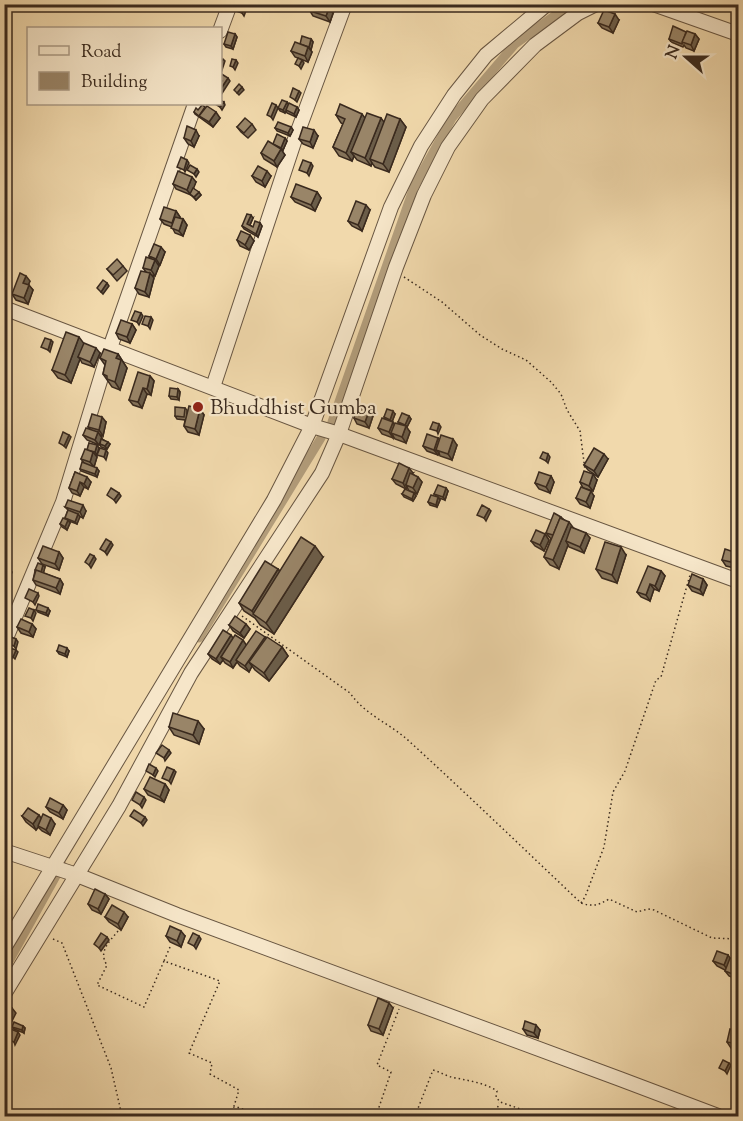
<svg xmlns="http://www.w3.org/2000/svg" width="743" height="1121" font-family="'Sorts Mill Goudy',serif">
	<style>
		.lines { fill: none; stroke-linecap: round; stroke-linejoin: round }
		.canal { stroke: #b39e7c; stroke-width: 9 }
		.minor-casing { stroke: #685642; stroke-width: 16 }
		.path { stroke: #3a2a1e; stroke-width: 1.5; stroke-dasharray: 1.5 3; stroke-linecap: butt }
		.minor { stroke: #f6e6c9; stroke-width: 14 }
		.wall { fill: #847259; stroke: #3a2a1e; stroke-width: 1.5 }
		.shaded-wall { fill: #6b5d49; stroke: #3a2a1e; stroke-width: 1.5 }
		.building { fill: #998568; stroke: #3a2a1e; stroke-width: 1.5 }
		.poi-dot { fill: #8f2418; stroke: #f6e6c9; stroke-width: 2 }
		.labels { text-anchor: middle; stroke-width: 4.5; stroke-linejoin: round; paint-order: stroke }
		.poi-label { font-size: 21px; fill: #3a2a1e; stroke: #f6e6c9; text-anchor: start }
	</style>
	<rect width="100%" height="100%" fill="#f1d9ac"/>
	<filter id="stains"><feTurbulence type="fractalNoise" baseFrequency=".00333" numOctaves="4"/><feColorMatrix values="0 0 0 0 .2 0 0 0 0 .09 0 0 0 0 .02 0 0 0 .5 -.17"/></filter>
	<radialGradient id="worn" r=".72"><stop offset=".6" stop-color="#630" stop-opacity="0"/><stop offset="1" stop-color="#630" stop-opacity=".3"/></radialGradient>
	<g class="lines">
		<g class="canal">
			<path d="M332,422L414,187L452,118L515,44L571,4"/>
			<path d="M199,638L321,438"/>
			<path d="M4,970L62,865"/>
		</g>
		<defs>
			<g id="minor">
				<path d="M653,4L738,34"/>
				<path d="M220,31L230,4"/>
				<path d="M4,308L312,426L339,434L738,581"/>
				<path d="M213,387L294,142L345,4"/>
				<path d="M4,643L63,502L110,348L195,104"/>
				<path d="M4,851L77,875L177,915L620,1079L718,1116"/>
				<path d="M4,948L274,500L312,426L391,207L421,146L454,95L486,55L547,4"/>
				<path d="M4,994L119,806L191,673L322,473L339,434L396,267L424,195L448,147L482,99L535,45L578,13L596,4"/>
			</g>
		</defs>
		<use href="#minor" class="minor-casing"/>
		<g class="path">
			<path d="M404,277L442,302L480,335L502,349L526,360L551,382L561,394L567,410L580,431L585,470"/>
			<path d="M242,616L350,693C365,715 391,724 410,742C468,795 524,849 581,903C592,907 599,905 609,899L637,912L648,909L654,910L712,938L738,939"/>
			<path d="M581,903L585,897L604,847L613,792L625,771L656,680L661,677L690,575"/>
			<path d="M118,931C109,942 98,952 107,965L97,985L144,1007L164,961"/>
			<path d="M53,939L62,943L111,1068L122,1116"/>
			<path d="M170,947L164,961L220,981L189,1053L212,1063L210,1074L239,1090L234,1106L262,1116"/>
			<path d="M230,1116L234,1107"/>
			<path d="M376,1116L391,1072L377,1065L399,1009"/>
			<path d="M415,1116L433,1070C441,1072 447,1077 456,1078C470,1081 485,1083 497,1091L496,1097L500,1102L541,1116"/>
			<path d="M495,1116L499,1103"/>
		</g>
		<use href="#minor" class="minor"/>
	</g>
	<g class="wall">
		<path d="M326,4H338L336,9Z"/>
		<path d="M310,11L333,13L330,22L313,16Z"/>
		<path d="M619,20L613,33L602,28L598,23Z"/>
		<path d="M686,32L695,34L699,39L694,51L686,48L684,45L683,47L671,42L669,39Z"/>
		<path d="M235,34L237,37L233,49L226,47L224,44Z"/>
		<path d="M311,39L313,42L311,50L310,49L312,52L308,62L295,57L291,51L300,44Z"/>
		<path d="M287,102L288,104L297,107L299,110L296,117L287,113L286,111L285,113L280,111L278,108Z"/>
		<path d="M198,110L220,118L213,127L195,114L194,112Z"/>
		<path d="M336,115L365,118L384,122L400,119L406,127L389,172L375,167L372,163L371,166L357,160L354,156L352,161L339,156L333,147L343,124L341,123Z"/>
		<path d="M252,124L256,130L248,138L241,132L237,127Z"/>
		<path d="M291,127L293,130L290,136L277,131L275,128Z"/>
		<path d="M199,136L194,147L188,144L184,138Z"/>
		<path d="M318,136L313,148L303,144L299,139Z"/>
		<path d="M285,138L287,141L283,150H281L285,155L277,167L264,159L261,153L273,144Z"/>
		<path d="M252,176H271L265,187L256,182Z"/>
		<path d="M196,182L193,188L201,195L196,200L191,195L176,189L173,184Z"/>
		<path d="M317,192L321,198L315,211L295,202L291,197Z"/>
		<path d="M370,210L362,231L352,226L348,221Z"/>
		<path d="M176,211L180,217L179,218L183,219L187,225L183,236L175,233L172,227L164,224L160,219Z"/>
		<path d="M253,218L250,225L253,227L260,223L262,226L258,237L244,229L242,226Z"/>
		<path d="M237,240L254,241L249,250L240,246Z"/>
		<path d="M165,252L160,265L158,264L159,266L155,276L151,275L154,278L149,297L139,294L135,288L146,272L143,268L151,259L149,256Z"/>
		<path d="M123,266L127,271L117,281L107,269Z"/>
		<path d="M30,281L28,285L33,290L28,304L16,300L12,294Z"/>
		<path d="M132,324L136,330L130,343L119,339L116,333Z"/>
		<path d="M84,344L100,353L94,367L82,363L80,359L71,383L58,378L52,370Z"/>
		<path d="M118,354L127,368L120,390L112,387L103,374L105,365L100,358Z"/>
		<path d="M150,376L154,381L151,395L147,394L142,408L133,405L129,400Z"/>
		<path d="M178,389L180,392L179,400L171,399L169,396Z"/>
		<path d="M185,408L187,410V415L200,409L204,415L199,435L188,432L184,426L185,420L177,419L175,416Z"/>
		<path d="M369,411L373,416L369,428L357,424L354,418Z"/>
		<path d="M395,414L392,422L394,425L400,424L398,422L409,416L411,419L407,427H406L410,432L406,443L395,439L393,436V438L382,434L378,428L385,419L384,417Z"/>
		<path d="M106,422L103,436L100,435L102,438V439L110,444L107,449L101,447L100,444L99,445L87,440L83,435L90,429L88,427Z"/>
		<path d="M438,438L440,440L457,445L452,460L440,456L439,453L438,455L427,451L423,446Z"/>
		<path d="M99,448L97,455H95L97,457L94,467L99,471L97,477L81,471L80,469L84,463L81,459L87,450Z"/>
		<path d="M608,459L598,477L588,470L584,465Z"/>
		<path d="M75,472L91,482L88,489L84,487L80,496L72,493L69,488Z"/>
		<path d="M413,473L412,474L418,477L422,482L417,494L409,491L407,487L406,489L396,484L392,479Z"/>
		<path d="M551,476L554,482L550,493L539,489L535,483Z"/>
		<path d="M597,480L593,491L583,488L580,482Z"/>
		<path d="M446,488L448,491L445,500L439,498L440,500L437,507L430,505L428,502L436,496L434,494Z"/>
		<path d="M402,494L416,496L413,501L404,497Z"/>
		<path d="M594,496L590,508L580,504L576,498Z"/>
		<path d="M65,507L86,511L83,518L79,516L77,524L69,521L70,523L67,530L62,527L60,524L66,519L68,510Z"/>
		<path d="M561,517L573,528L590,538L584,553L569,547L568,545L559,569L550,565L544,557L551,539L546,533Z"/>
		<path d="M545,534L549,540L544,551L535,546L531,541Z"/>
		<path d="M59,552L63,558L59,570L42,564L38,558Z"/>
		<path d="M734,552L738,558L735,568L726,566L722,560Z"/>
		<path d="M626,555L617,583L602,578L596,569Z"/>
		<path d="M323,557L274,634L260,625L255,618L244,611L239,603L278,569L280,571Z"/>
		<path d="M45,567L43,573L60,579L63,584L60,594L36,585L33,580L35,571V570Z"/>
		<path d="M661,571L665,576L659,591L654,589L650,601L641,597L637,592Z"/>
		<path d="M703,579L707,585L703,595L692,591L688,585Z"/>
		<path d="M36,610L50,611L48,616L38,612Z"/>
		<path d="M32,624L36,629L33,637L21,633L17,627Z"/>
		<path d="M229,625L250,629L244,638L233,631Z"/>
		<path d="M265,637L266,638L282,647L288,656L269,681L255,670L252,666L249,672L240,666L237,662L233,668L225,663L223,660L220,664L212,659L208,654L233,639L247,645Z"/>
		<path d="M57,651H69L67,657L59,654Z"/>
		<path d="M169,727L204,729L199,744L174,735Z"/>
		<path d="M165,784L169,790L164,802L148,795L144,789Z"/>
		<path d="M63,805L67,810L63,819L50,812L46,807Z"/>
		<path d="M22,816L55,824L50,835L42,831L38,827L36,830L26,822Z"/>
		<path d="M105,894L109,899L101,914L92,910L88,904Z"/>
		<path d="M105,917H128L121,930L109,922Z"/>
		<path d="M166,936H185L181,947L170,942Z"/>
		<path d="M728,955L738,980L729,976L725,971V970L717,966L713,961Z"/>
		<path d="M393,1008L383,1035L371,1031L368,1025Z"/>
		<path d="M23,1026L25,1028L24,1033L14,1029L12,1027Z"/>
		<path d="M523,1029L540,1030L538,1038L527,1035Z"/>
		<path d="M738,1034V1049L731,1048L727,1042Z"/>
	</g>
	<g class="shaded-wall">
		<path d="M245,5L247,8L244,16L242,13Z"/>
		<path d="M329,8L333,13L330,22L326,16Z"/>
		<path d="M615,14L619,20L613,33L609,27Z"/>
		<path d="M235,34L237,37L233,49L231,46Z"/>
		<path d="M695,34L699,39L694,51L691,45Z"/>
		<path d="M311,39L313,42L311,50L309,47Z"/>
		<path d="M308,47L312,52L308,62L305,56Z"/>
		<path d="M223,59L225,61L222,70L220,66Z"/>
		<path d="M236,60L238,63L235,70L233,67Z"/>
		<path d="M302,60L304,63L301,69L299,66Z"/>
		<path d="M228,78L230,81L221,95L220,90Z"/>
		<path d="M242,87L244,90L239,95L237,93Z"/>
		<path d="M299,91L301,93L297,102L295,100Z"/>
		<path d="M224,102L225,105L222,110L220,107Z"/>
		<path d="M287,102L289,105L285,113L283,110Z"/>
		<path d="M276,105L278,108L273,120L271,117Z"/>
		<path d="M297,107L299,110L296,117L294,114Z"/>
		<path d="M216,112L220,118L213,127L209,122Z"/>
		<path d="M362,114L368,122L351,152L354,156L352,161L346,153Z"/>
		<path d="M381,118L387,126L370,159L372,163L371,166L365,158Z"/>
		<path d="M400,119L406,127L389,172L383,164Z"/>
		<path d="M291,127L293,130L290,136L288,133Z"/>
		<path d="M196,130L199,136L194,147L191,141Z"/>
		<path d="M314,130L318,136L313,148L310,142Z"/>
		<path d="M285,138L287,141L283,150L281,148Z"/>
		<path d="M281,149L285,155L277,167L274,161Z"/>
		<path d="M187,160L189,163L185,172L184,170Z"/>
		<path d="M311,163L313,166L309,176L307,173Z"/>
		<path d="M197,169L199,172L196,177L194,174Z"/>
		<path d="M267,171L271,176L265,187L262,181Z"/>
		<path d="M192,177L196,182L191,195L187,190Z"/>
		<path d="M199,192L201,195L196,200L194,197Z"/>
		<path d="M317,192L321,198L315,211L311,205Z"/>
		<path d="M366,205L370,210L362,231L358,225Z"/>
		<path d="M176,211L180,217L176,228L172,223Z"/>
		<path d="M251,215L253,218L249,227L247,224Z"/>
		<path d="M183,219L187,225L183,236L179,231Z"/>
		<path d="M260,223L262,226L258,237L256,234Z"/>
		<path d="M250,235L254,241L249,250L245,245Z"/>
		<path d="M161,247L165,252L160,265L156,259Z"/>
		<path d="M155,260L159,266L155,276L151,270Z"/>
		<path d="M150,273L154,278L149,297L145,292Z"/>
		<path d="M26,276L30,281L27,288L23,283Z"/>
		<path d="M107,283L109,286L103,294L101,292Z"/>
		<path d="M29,285L33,290L28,304L24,298Z"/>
		<path d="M141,313L143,316L139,325L137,322Z"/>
		<path d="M151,317L153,320L150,329L148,326Z"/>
		<path d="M132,324L136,330L130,343L127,337Z"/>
		<path d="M79,337L85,345L78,357L80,359L71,383L65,375Z"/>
		<path d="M51,340L53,342L50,352L48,350Z"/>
		<path d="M96,348L100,353L94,367L90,362Z"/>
		<path d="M118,354L127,368L120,390L115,382L116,358Z"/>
		<path d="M150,376L154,381L151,395L147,389Z"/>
		<path d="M143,388L147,394L142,408L138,402Z"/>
		<path d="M178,389L180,392L179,400L177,397Z"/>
		<path d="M200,409L204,415L199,435L195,429Z"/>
		<path d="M369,411L373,416L369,428L365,422Z"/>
		<path d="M393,411L395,414L392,422L390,420Z"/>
		<path d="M409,416L411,419L407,427L405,425Z"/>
		<path d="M102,417L106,422L103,436L99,430Z"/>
		<path d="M393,422L396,428L391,433L393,436V438L389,432Z"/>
		<path d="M439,424L441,427L438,434L437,431Z"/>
		<path d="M406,426L410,432L406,443L402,437Z"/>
		<path d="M98,432L102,438L99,445L95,440Z"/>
		<path d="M69,435L71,437L66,448L64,446Z"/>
		<path d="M438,438L442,443L436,450L439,453L438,455L434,450Z"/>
		<path d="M453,439L457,445L452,460L448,454Z"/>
		<path d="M108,442L110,444L107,449L105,446Z"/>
		<path d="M97,445L99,448L97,455L95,452Z"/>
		<path d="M106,450L108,453L106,460L104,457Z"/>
		<path d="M93,452L97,457L94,467L90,462Z"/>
		<path d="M548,454L550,457L548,463L546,461Z"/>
		<path d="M604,454L608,459L598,477L594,471Z"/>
		<path d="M97,468L99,471L97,477L95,474Z"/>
		<path d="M409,468L413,473L408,486L406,485L407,487L406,489L403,483Z"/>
		<path d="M593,474L597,480L593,491L589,486Z"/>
		<path d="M551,476L554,482L550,493L546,487Z"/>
		<path d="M87,477L91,482L88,489L84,484Z"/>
		<path d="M418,477L422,482L417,494L413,488Z"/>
		<path d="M80,482L84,487L80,496L77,491Z"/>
		<path d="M446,488L448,491L445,500L443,497Z"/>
		<path d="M591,491L594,496L590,508L586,502Z"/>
		<path d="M119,493L121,496L116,503L114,500Z"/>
		<path d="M414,493L416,496L413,501L412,499Z"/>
		<path d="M438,497L440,500L437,507L436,505Z"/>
		<path d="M83,505L86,511L83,518L80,512Z"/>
		<path d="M489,509L491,511L486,521L484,518Z"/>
		<path d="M78,514L80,517L77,524L75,522Z"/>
		<path d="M68,520L70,523L67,530L65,527Z"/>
		<path d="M569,522L575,530L566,541L568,545L559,569L553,560Z"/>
		<path d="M586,533L590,538L584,553L580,547Z"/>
		<path d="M545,534L549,540L544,551L540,545Z"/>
		<path d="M111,542L113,545L107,555L105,552Z"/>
		<path d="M315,546L323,557L274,634L266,623Z"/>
		<path d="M621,547L626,555L617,583L612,575Z"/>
		<path d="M59,552L63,558L59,570L55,564Z"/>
		<path d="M734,552L738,558L735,568L731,562Z"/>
		<path d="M94,556L96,559L91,568L89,565Z"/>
		<path d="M43,565L45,567L43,575L41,572Z"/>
		<path d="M10,569L12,572L9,580L7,577Z"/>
		<path d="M278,569L284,577L256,616L252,611Z"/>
		<path d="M661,571L665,576L659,591L655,586Z"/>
		<path d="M60,579L63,584L60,594L56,588Z"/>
		<path d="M703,579L707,585L703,595L700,590Z"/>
		<path d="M650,584L654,589L650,601L646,595Z"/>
		<path d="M38,593L39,596L35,605L33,602Z"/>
		<path d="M48,608L50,611L48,616L46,613Z"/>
		<path d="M34,610L36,613L33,621L31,618Z"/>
		<path d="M32,624L36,629L33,637L29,632Z"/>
		<path d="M246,624L250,629L244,638L240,633Z"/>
		<path d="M231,635L235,641L221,657L223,660L220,664L216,659Z"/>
		<path d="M265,637L269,642L249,662L252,666L249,672L245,666Z"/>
		<path d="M16,639L18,642L16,649L14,646Z"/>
		<path d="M243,640L247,646L233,668L230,662Z"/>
		<path d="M282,647L288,656L269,681L264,673Z"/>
		<path d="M67,648L69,651L67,657L65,654Z"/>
		<path d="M16,650L18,652L15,659L13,657Z"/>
		<path d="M10,655L12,658L9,665L11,668L7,678L4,674V670Z"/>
		<path d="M198,721L204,729L199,744L193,735Z"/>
		<path d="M169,750L171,753L165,761L164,758Z"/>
		<path d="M156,768L158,771L155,777L153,775Z"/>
		<path d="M174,770L176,772L171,784L169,781Z"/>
		<path d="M165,784L169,790L164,802L160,797Z"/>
		<path d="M144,797L146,800L142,808L140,805Z"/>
		<path d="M63,805L67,810L63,819L59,813Z"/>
		<path d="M39,815L43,821L36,830L33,824Z"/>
		<path d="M145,817L147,820L143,826L141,823Z"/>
		<path d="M51,818L55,824L50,835L46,830Z"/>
		<path d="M105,894L109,899L101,914L98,909Z"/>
		<path d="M124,912L128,917L121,930L118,924Z"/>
		<path d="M181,931L185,936L181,947L177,941Z"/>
		<path d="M199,936L201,939L196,949L194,946Z"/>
		<path d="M107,937L109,940L101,951L99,948Z"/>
		<path d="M728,955L732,961L728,971L724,965Z"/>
		<path d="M738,965V980L735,975Z"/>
		<path d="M389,1003L393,1008L383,1035L379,1029Z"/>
		<path d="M12,1008L16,1013L10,1025L6,1020Z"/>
		<path d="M7,1024L10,1029L5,1040L4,1028Z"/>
		<path d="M536,1025L540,1030L538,1038L534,1033Z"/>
		<path d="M23,1026L25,1028L24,1033L22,1030Z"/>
		<path d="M18,1032L20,1035L15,1045L14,1042Z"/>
		<path d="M729,1063L731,1065L727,1074L725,1071Z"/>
	</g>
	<g class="building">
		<path d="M238,4L245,5L242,13L236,11Z"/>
		<path d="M312,4H319L329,8L326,16L310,11Z"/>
		<path d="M604,10L615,14L609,27L598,23Z"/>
		<path d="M673,26L686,32L682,44L669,39Z"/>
		<path d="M687,31L695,34L691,45L682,42Z"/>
		<path d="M228,32L235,34L231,46L224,44Z"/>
		<path d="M302,36L311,39L309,47L300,44Z"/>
		<path d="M295,42L308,47L305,56L291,51Z"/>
		<path d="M298,58L302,60L299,66L295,64Z"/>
		<path d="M232,59L236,60L233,67L230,66Z"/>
		<path d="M220,73L228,78L220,90V83L222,81L220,80Z"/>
		<path d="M239,84L242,87L237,93L234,90Z"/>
		<path d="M293,88L299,91L295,100L290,97Z"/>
		<path d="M220,100L224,102L220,107L215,104H220Z"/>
		<path d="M282,100L287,102L283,110L278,108Z"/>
		<path d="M272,103L276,105L271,117L267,115Z"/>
		<path d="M289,103L297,107L294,114L286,110Z"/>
		<path d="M340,104L362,114L346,153L333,147L345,119L336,115Z"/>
		<path d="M202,105L205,107L199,116L194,112L196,108L198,110Z"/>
		<path d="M207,106L216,112L209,122L199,116Z"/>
		<path d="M367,113L381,118L365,158L351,152Z"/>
		<path d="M387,114L400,119L383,164L370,159Z"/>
		<path d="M245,118L252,124L244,133L237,127Z"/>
		<path d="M278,122L291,127L288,133L275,128Z"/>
		<path d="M187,126L196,130L191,141L184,138Z"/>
		<path d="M303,127L314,130L310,142L299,139Z"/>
		<path d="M277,134L285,138L281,148L273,144Z"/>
		<path d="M268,141L281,149L274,161L261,153Z"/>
		<path d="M181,157L187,160L184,170L177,167Z"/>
		<path d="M303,160L311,163L307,173L299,170Z"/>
		<path d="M190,165L197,169L194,174L187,170Z"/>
		<path d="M258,166L267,171L262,181L252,176Z"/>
		<path d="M178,171L192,177L187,190L173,184Z"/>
		<path d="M296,184L317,192L311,205L291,197Z"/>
		<path d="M193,188L199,192L194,197L190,194Z"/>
		<path d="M356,201L366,205L358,225L348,221Z"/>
		<path d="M164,207L176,211L172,223L160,219Z"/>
		<path d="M247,214L251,215L247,224L253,227L255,221L260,223L256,234L242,226Z"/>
		<path d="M175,217L183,219L179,231L171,228Z"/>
		<path d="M241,231L250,235L245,245L237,240Z"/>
		<path d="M154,244L161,247L156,259L149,256Z"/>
		<path d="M146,257L155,260L151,270L143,268Z"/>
		<path d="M117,259L123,266L113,275L107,269Z"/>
		<path d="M141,271L150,273L145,292L135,288Z"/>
		<path d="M20,273L26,276L23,283L29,285L24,298L12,294Z"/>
		<path d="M103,280L107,283L101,292L97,288Z"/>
		<path d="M135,311L141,313L137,322L131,320Z"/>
		<path d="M145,316L151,317L148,326L142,324Z"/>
		<path d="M121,320L132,324L127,337L116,333Z"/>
		<path d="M66,332L79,337L65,375L52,370Z"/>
		<path d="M45,338L51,340L48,350L41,347Z"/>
		<path d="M84,343L96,348L90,362L78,357Z"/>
		<path d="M104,349L118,354L116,358L121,360L115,382L107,379V376L103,374L106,361L100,358Z"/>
		<path d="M138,372L150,376L147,389L143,388L138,402L129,400Z"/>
		<path d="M170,388L178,389L177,397L169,396Z"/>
		<path d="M189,406L200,409L195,429L184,426Z"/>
		<path d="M175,407L185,408L184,417L175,416Z"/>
		<path d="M358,407L369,411L365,422L354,418Z"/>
		<path d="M387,409L393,411L390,420L384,417Z"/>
		<path d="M402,413L409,416L405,425L398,422Z"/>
		<path d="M92,414L102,417L99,430L88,427Z"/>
		<path d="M382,418L393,422L389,432L378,428Z"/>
		<path d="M433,422L439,424L437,431L430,429Z"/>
		<path d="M395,423L406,426L402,437L391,433Z"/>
		<path d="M86,428L98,432L95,440L83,435Z"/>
		<path d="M63,432L69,435L64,446L59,443Z"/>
		<path d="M427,434L438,438L434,450L423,446Z"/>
		<path d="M441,435L453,439L448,454L436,450Z"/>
		<path d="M101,439L108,442L105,446L100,444Z"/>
		<path d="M89,443L97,445L95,452L87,450Z"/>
		<path d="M100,448L106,450L104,457L97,455Z"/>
		<path d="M594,448L604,454L594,471L584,465Z"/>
		<path d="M85,449L93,452L90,462L81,459Z"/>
		<path d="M543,452L548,454L546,461L540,458Z"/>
		<path d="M82,462L97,468L95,474L80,469Z"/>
		<path d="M399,463L409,468L403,483L392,479Z"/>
		<path d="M584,471L593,474L589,486L580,482Z"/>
		<path d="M75,472L87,477L84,484L80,482L77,491L69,488Z"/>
		<path d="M539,472L551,476L546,487L535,483Z"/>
		<path d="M410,473L418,477L413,488L406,485Z"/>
		<path d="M438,485L446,488L443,497L434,494Z"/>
		<path d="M581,487L591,491L586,502L576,498Z"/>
		<path d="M111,488L119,493L114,500L107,495Z"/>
		<path d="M405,489L414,493L412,499L402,494Z"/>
		<path d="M431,495L438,497L436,505L428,502Z"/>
		<path d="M68,500L83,505L80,512L65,507Z"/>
		<path d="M482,505L489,509L484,518L477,515Z"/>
		<path d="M68,510L78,514L75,522L65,518Z"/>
		<path d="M554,513L561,517V519L560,518L553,535L546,533Z"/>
		<path d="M63,518L68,520L65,527L60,524Z"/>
		<path d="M560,518L569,522L553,560L544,557Z"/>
		<path d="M571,527L586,533L580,547L566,541Z"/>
		<path d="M536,530L545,534L540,545L531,541Z"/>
		<path d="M301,537L315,546L266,623L253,614Z"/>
		<path d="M106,539L111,542L105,552L100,549Z"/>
		<path d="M605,542L621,547L612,575L596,569Z"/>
		<path d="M43,546L59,552L55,564L38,558Z"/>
		<path d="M725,549L734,552L731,562L722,560Z"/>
		<path d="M90,554L94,556L89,565L85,562Z"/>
		<path d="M265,561L278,569L252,611L239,603Z"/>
		<path d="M38,563L43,565L41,572L35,570Z"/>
		<path d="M4,566L10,569L7,577L4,576Z"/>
		<path d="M648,566L661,571L655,586L650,584L646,595L637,592Z"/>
		<path d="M36,570L60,579L56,588L33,580Z"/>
		<path d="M692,574L703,579L700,590L688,585Z"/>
		<path d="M29,589L38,593L33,602L25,598Z"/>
		<path d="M38,604L48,608L46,613L36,610Z"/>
		<path d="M29,608L34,610L31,618L25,616Z"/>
		<path d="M235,616L246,624L240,633L229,625Z"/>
		<path d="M21,619L32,624L29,632L17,627Z"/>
		<path d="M223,630L231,635L216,659L208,654Z"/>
		<path d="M256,631L265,637L245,666L236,660Z"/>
		<path d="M235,635L243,640L230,662L221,657Z"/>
		<path d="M11,637L16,639L14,646L8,644Z"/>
		<path d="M267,637L282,647L264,673L249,662Z"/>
		<path d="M59,645L67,648L65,654L57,651Z"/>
		<path d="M7,647L16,650L13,657L10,655L7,662L4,661V653Z"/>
		<path d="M4,661L7,662L4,670Z"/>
		<path d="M173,713L198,721L193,735L169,727Z"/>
		<path d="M162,745L169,750L164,758L156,753Z"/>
		<path d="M149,764L156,768L153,775L146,771Z"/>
		<path d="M167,767L174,770L169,781L162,778Z"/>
		<path d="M150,777L165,784L160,797L144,789Z"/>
		<path d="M136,792L144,797L140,805L132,800Z"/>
		<path d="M50,798L63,805L59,813L46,807Z"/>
		<path d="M28,808L39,815L33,824L22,816Z"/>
		<path d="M134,810L145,817L141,823L130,816Z"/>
		<path d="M43,814L51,818L46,830L38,826Z"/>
		<path d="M95,889L105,894L98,909L88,904Z"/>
		<path d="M112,905L124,912L118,924L105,917Z"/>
		<path d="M170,926L181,931L177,941L166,936Z"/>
		<path d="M101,933L107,937L99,948L94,944Z"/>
		<path d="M193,933L199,936L194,946L188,943Z"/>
		<path d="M717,951L728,955L724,965L713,961Z"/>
		<path d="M730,958L738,962V965L735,975L725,971Z"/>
		<path d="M378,998L389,1003L379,1029L368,1025Z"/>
		<path d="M4,1004L12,1008L6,1020L4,1019Z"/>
		<path d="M525,1021L536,1025L534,1033L523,1029Z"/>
		<path d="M14,1022L23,1026L22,1030L12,1027Z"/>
		<path d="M11,1029L18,1032L14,1042L6,1039Z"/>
		<path d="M730,1029L738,1031L737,1044L727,1042Z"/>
		<path d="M723,1060L729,1063L725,1071L719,1068Z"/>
	</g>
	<circle class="poi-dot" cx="198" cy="407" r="6"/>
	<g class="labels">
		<g class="poi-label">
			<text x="210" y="414">Bhuddhist Gumba</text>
		</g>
	</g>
	<rect width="743" height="1121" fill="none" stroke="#f1d9ac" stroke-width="24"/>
	<rect x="6" y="6" width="731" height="1109" fill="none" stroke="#3a2a1e" stroke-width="3"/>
	<rect x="12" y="12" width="719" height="1097" fill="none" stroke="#3a2a1e" stroke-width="1.5"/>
	<rect x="27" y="27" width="195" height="78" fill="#f6e6c9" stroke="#ab9b85" stroke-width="1.5"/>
	<rect x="39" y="46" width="30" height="9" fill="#f6e6c9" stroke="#ab9b85" stroke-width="1.5"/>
	<text x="81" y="57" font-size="18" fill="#3a2a1e">Road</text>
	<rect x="39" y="72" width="30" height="18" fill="#998568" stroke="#ab9b85" stroke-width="1.5"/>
	<text x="81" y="87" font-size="18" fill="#3a2a1e">Building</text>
	<g transform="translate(686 57) rotate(291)" stroke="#f6e6c9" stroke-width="4.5" paint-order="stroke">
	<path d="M0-4.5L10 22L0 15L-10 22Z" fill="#3a2a1e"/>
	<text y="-9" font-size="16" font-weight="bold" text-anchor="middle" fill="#3a2a1e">N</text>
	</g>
	<rect width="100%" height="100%" filter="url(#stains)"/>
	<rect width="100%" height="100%" fill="url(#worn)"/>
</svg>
